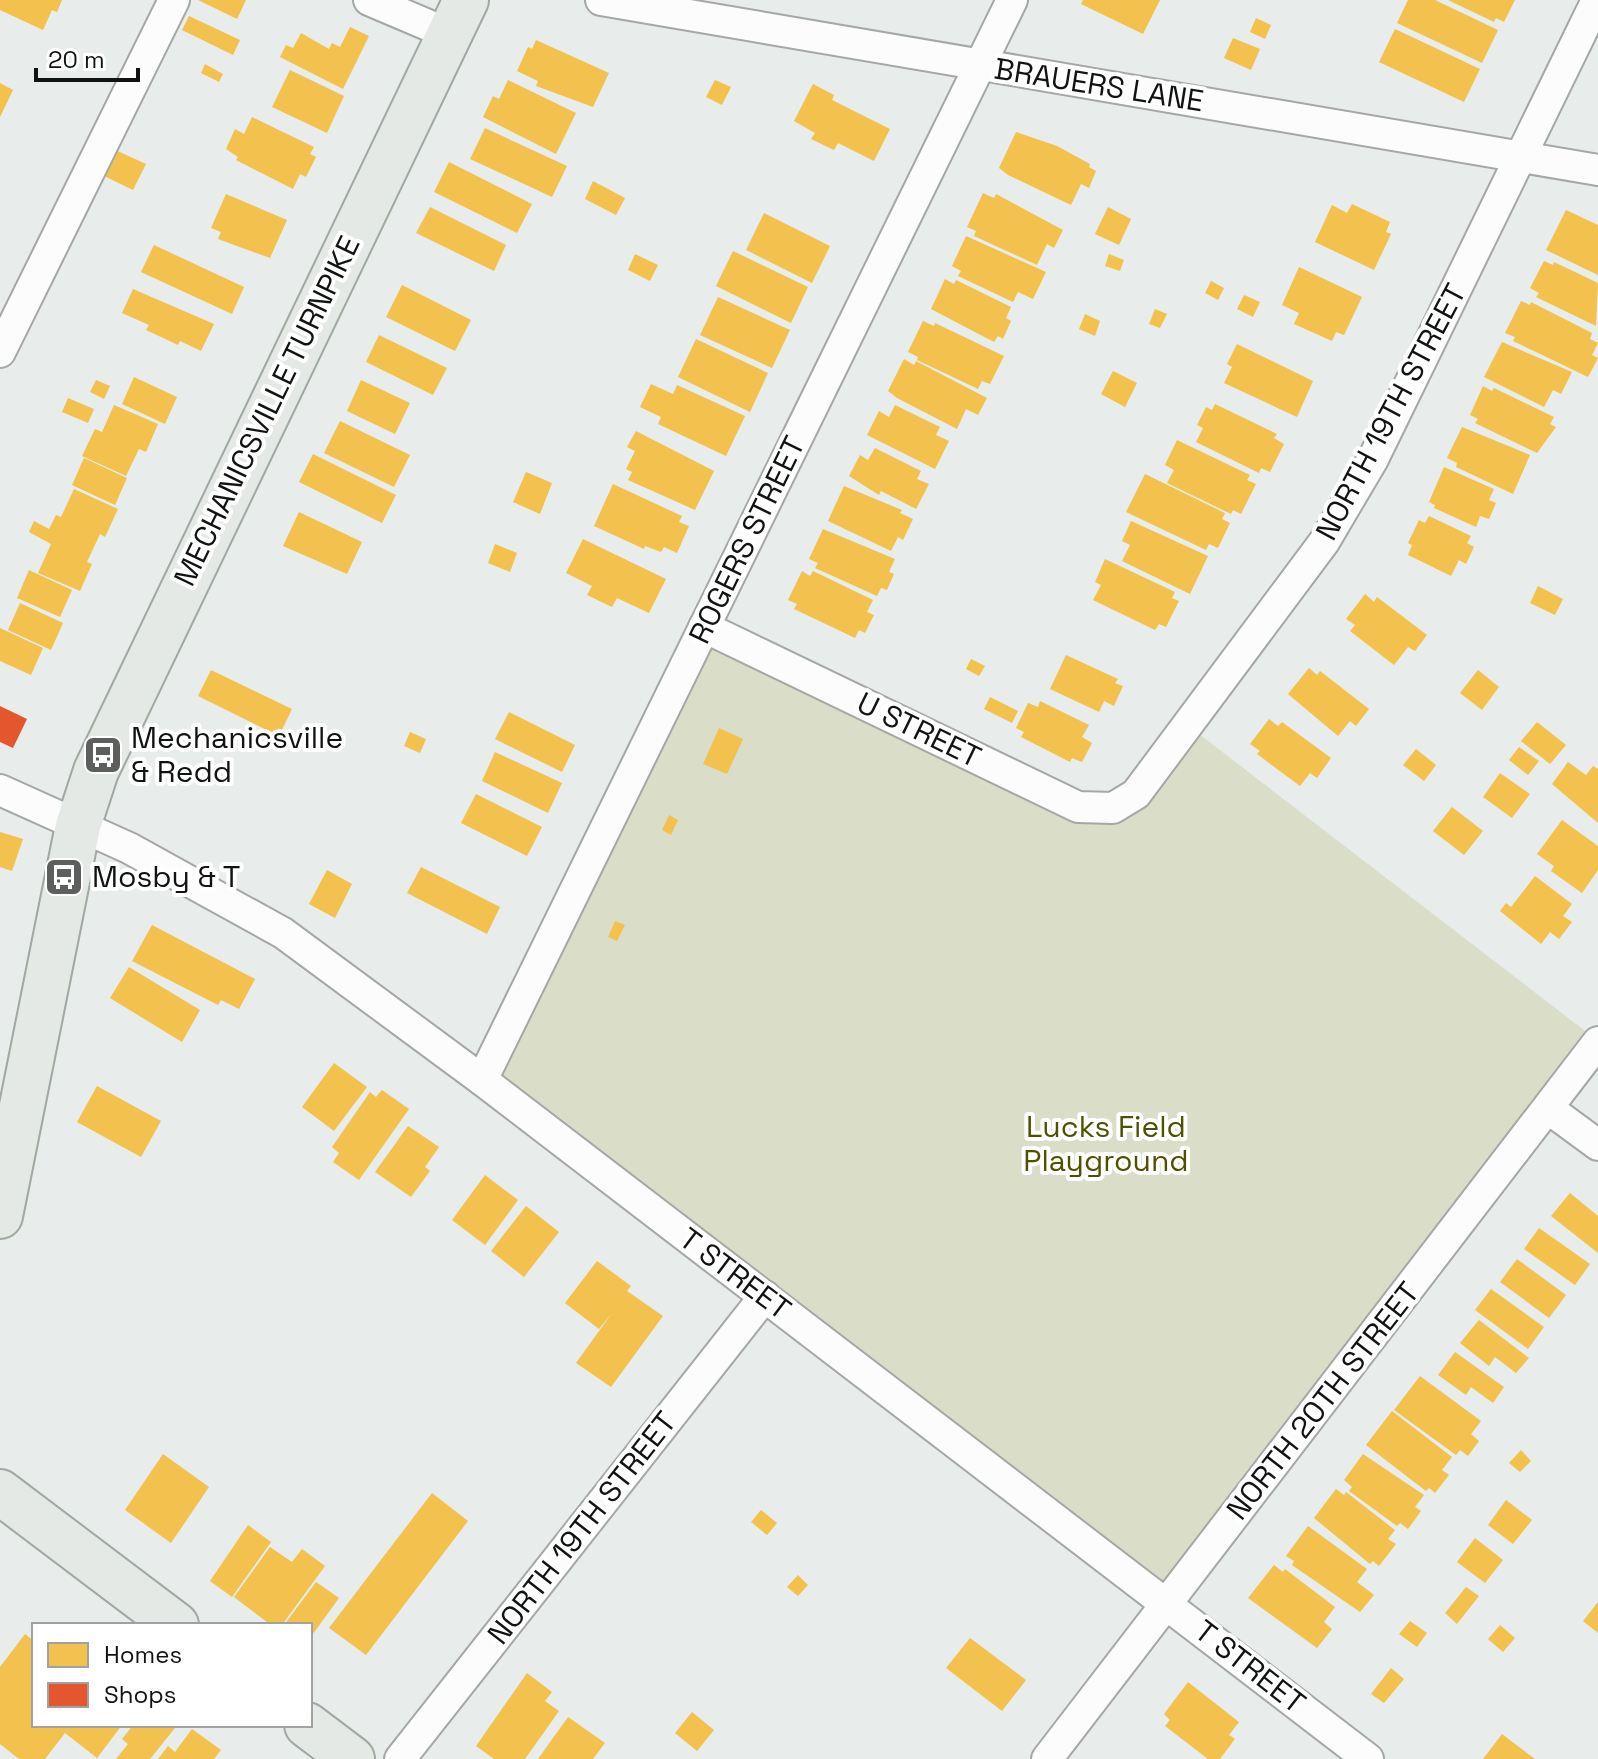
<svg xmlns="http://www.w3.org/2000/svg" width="1598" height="1759" font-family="'Space Grotesk',sans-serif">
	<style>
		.green { fill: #daddc7 }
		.homes { fill: #f2c14e }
		.shops { fill: #e4572e }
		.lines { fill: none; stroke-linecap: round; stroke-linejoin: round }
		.street-casing { stroke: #a5a7a6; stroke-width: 34 }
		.primary-casing { stroke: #a0a9a1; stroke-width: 48 }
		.street { stroke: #fcfcfc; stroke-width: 30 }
		.primary { stroke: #e5e9e6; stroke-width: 44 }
		.labels { text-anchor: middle; stroke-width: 8; stroke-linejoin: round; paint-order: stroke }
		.street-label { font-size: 30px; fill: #111313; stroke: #fff }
		.poi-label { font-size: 30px; fill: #111313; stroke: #fff; text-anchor: start }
		.park-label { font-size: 30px; fill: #505100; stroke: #fff }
	</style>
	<rect width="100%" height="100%" fill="#e8ecea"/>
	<path class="green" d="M703,629L1102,817L1186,724L1598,1041L1166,1605L480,1081Z"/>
	<g class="homes">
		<path d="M0,0H62L57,12L52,10L43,30L0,10Z"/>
		<path d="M198,0H246L237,19Z"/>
		<path d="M1083,0H1160L1143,34L1081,4Z"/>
		<path d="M1408,0H1435L1498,30L1482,63L1397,23Z"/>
		<path d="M1448,0H1515L1504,22L1496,18L1494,22Z"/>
		<path d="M189,16L240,40L233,55L182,30Z"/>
		<path d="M1256,18L1271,25L1265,39L1250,32Z"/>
		<path d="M350,27L369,36L343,89L280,57L286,45L293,48L301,33L329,49L332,43L340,47Z"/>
		<path d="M1395,29L1480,69L1464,102L1379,62Z"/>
		<path d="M1233,38L1260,49L1251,70L1224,58Z"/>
		<path d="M536,40L609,73L593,107L536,86L538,81L517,71L528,47L532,49Z"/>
		<path d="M205,64L223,74L219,82L201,73Z"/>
		<path d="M290,70L344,96L327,133L272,107Z"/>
		<path d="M508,80L576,113L556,154L483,117L493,96L499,99Z"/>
		<path d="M715,80L731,87L722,105L706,97Z"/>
		<path d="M0,83L13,90L0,117Z"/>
		<path d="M813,84L834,95L832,100L890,129L874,161L838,143L834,150L811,139L815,133L794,121Z"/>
		<path d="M252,117L314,147L310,154L316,157L306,177L300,174L293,189L236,160L238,157L226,149L235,129L244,134Z"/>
		<path d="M485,128L567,166L552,197L470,159Z"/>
		<path d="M1016,132L1057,146L1090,164L1089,167L1096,171L1089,188L1081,184L1071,205L1008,175L999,168Z"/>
		<path d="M113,149L146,164L133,190L100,174Z"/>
		<path d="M449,162L532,204L517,233L434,192Z"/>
		<path d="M593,181L625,198L616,215L585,199Z"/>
		<path d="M983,193L994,198L996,194L1063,230L1054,248L1047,244L1037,265L974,236L976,231L967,227Z"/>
		<path d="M226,194L287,220L270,258L218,239L221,232L211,228Z"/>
		<path d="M1352,204L1390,222L1386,232L1391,234L1374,270L1315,242L1332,205L1347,213Z"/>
		<path d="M430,207L506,245L494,271L416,233Z"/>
		<path d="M1108,207L1131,219L1119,245L1095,234Z"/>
		<path d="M1566,210L1598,225V275L1546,250Z"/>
		<path d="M764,213L830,246L812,283L746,250Z"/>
		<path d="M966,236L1046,272L1033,299L1018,292L1013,302L958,276L961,271L952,266Z"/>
		<path d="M154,245L244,287L232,314L141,272Z"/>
		<path d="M733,251L808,287L791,323L716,286Z"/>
		<path d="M635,254L658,265L650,281L628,270Z"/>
		<path d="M1109,254L1124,260L1120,271L1105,266Z"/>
		<path d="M1544,261L1553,265L1554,262L1598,283L1596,326L1536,297L1539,293L1530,288Z"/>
		<path d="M1299,267L1362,297L1344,335L1336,332L1332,341L1294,324L1299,313L1282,305Z"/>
		<path d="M945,279L954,284L956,280L1011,307L1006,318L1011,321L1003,339L998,336L994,342L931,309Z"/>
		<path d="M1211,281L1224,288L1218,300L1205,293Z"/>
		<path d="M402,285L471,320L455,351L386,317Z"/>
		<path d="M133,289L214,324L201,351L180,341L178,345L146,330L149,325L122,313Z"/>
		<path d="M1244,295L1260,302L1253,317L1237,309Z"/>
		<path d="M718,297L790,330L772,368L700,335Z"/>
		<path d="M1521,301L1530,305L1531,302L1592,333L1590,339L1598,343L1592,355L1598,358L1588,377L1513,341L1515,337L1505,333Z"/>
		<path d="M1155,309L1167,314L1160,328L1149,324Z"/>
		<path d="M1085,314L1100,321L1095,336L1079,329Z"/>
		<path d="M923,321L934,326L935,323L1004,356L990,384L982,381L978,389L917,360L918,357L908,352Z"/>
		<path d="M379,335L447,368L433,395L366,362Z"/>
		<path d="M696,339L768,373L750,412L678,377Z"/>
		<path d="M1502,342L1572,372L1561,394L1553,390L1544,407L1484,377Z"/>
		<path d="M1237,344L1313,381L1297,417L1224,383L1232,367L1227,364Z"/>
		<path d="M904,359L914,365L916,361L987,398L978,415L966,409L957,429L897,398L888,391Z"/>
		<path d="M1113,371L1137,383L1125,407L1101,394Z"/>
		<path d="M134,377L177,397L165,424L122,404Z"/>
		<path d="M96,380L110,386L104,399L90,392Z"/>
		<path d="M361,380L410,403L395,434L347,411Z"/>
		<path d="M651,384L673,394L677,385L745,416L726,456L658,424L661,417L640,407Z"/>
		<path d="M1483,386L1492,391L1494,388L1554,417L1550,424L1556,427L1537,453L1475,423L1478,419L1470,415Z"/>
		<path d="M68,398L94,409L88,423L62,412Z"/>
		<path d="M1215,404L1277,434L1274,438L1284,444L1270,472L1261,468L1259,473L1196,442L1203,428L1197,425L1206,407L1212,410Z"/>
		<path d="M114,405L158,424L146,452L139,449L126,476L82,456L95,429L102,432Z"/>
		<path d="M895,405L940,427L936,435L949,441L935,469L867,435L879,411L889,417Z"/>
		<path d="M340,421L410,455L394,487L324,453Z"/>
		<path d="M1462,427L1530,455L1513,494L1456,467L1457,463L1447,458Z"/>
		<path d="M636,431L714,471L695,510L628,480L632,472L626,469L635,451L627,447Z"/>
		<path d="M1177,440L1250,475L1247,480L1256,484L1241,514L1233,510L1231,514L1167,483L1174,470L1165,465Z"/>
		<path d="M875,448L921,471L917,479L929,484L916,509L881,491L879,495L849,476L860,455L868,460Z"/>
		<path d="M313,454L396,495L382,523L299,482Z"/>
		<path d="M84,458L127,478L115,505L72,485Z"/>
		<path d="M1444,467L1494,489L1489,500L1496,503L1489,519L1480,516L1476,527L1434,508L1435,505L1429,502Z"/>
		<path d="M526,472L552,483L540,514L513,502Z"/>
		<path d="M1145,474L1225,513L1222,519L1230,523L1218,548L1209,544L1206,550L1126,512Z"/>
		<path d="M613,484L682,516L679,522L689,526L677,553L664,547L661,552L645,546L644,549L594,526Z"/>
		<path d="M844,486L902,510L900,513L913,519L903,540L898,537L891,551L828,521Z"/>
		<path d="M74,489L118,509L105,537L100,534L87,562L92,564L80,591L38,573L51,544L29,532L34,521L49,529L56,515L61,517Z"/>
		<path d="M299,512L362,542L347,574L283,546Z"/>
		<path d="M1429,516L1471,536L1467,543L1474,547L1466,564L1459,560L1451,576L1408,555L1412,545L1408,543L1419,520L1425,523Z"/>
		<path d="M1131,521L1208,556L1190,594L1122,561L1130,545L1122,541Z"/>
		<path d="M823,529L895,559L889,572L894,574L887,590L881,588L877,596L815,568L818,563L809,559Z"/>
		<path d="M583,539L666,579L649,613L617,598L612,607L587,595L592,586L566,573Z"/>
		<path d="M495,544L517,553L510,572L488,563Z"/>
		<path d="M1105,559L1175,592L1172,598L1179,601L1166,627L1159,624L1155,630L1093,600L1101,585L1095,582Z"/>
		<path d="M29,570L72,590L60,617L17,598Z"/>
		<path d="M802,571L810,576L813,571L873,600L867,612L874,615L865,633L859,630L855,638L794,609L797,604L788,600Z"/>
		<path d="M1538,586L1563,599L1555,615L1530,603Z"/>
		<path d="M1365,594L1374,602L1377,597L1427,635L1415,651L1408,647L1394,665L1350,631L1355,625L1346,619Z"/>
		<path d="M20,603L63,623L51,650L8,630Z"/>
		<path d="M0,628L43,648L31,675L0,661Z"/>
		<path d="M1066,655L1118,679L1115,683L1123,686L1114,706L1104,701L1099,712L1050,689Z"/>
		<path d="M971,659L985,666L979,676L966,669Z"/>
		<path d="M1309,668L1317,675L1320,671L1369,709L1356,726L1350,721L1338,736L1288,694Z"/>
		<path d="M211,670L292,709L279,736L198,696Z"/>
		<path d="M1478,670L1499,687L1482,710L1460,693Z"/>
		<path d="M990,697L1018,711L1012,723L984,709Z"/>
		<path d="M1040,701L1089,725L1082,737L1092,743L1082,762L1072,758L1070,762L1021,737L1024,732L1016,728L1028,703L1038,707Z"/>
		<path d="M509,712L575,745L562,772L495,739Z"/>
		<path d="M1269,719L1278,726L1282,722L1331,758L1317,778L1310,773L1300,786L1257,754L1260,751L1250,744Z"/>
		<path d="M1537,722L1566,745L1550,764L1521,741Z"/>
		<path d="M719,728L743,739L727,774L703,764Z"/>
		<path d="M410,732L426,739L420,753L404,746Z"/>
		<path d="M1519,747L1539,761L1528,775L1509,760Z"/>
		<path d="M1416,749L1436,765L1424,781L1403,765Z"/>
		<path d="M495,752L562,783L548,813L482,781Z"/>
		<path d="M1568,762L1586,775L1593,766L1598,769V823L1552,784Z"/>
		<path d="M1500,773L1530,794L1512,818L1483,797Z"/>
		<path d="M476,794L542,827L527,856L461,823Z"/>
		<path d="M1452,807L1483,831L1464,855L1433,831Z"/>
		<path d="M669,815L678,820L671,835L662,830Z"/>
		<path d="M1562,820L1598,846V870L1582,893L1551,871L1554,866L1537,854Z"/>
		<path d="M0,832L23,839L12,871L0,867Z"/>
		<path d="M421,867L500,907L487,934L407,893Z"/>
		<path d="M327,870L352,884L335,918L309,904Z"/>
		<path d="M1535,876L1572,904L1563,916L1572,922L1559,939L1550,932L1541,944L1500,911L1506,903L1511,907Z"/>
		<path d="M615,921L625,925L617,941L608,937Z"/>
		<path d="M152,925L255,979L239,1009L221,1000L218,1005L132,961Z"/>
		<path d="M129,967L200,1010L182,1042L110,998Z"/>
		<path d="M334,1063L367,1087L334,1131L302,1107Z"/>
		<path d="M97,1086L161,1121L141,1157L77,1122Z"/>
		<path d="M382,1090L409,1109L359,1180L333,1162L339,1153L332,1147L370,1092L376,1097Z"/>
		<path d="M408,1126L439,1147L425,1167L430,1171L411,1197L375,1172Z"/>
		<path d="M485,1175L518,1200L485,1245L452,1220Z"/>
		<path d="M1570,1193L1598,1216V1253L1551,1216Z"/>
		<path d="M526,1206L559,1232L524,1277L491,1251Z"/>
		<path d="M1539,1228L1590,1264L1575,1285L1524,1249Z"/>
		<path d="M1517,1259L1566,1295L1549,1318L1500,1282Z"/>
		<path d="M597,1261L631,1286L627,1291L663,1316L611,1387L576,1363L612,1313L599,1329L565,1303Z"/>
		<path d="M1491,1289L1544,1327L1528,1349L1475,1310Z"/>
		<path d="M1479,1320L1529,1358L1516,1373L1495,1357L1489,1366L1460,1343Z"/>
		<path d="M1455,1352L1504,1387L1493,1403L1471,1387L1466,1395L1438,1375Z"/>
		<path d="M1420,1376L1481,1421L1471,1434L1479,1441L1468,1456L1460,1450L1456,1455L1394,1410Z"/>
		<path d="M1392,1411L1452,1457L1442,1470L1449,1475L1435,1493L1429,1488L1426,1491L1366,1445Z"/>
		<path d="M1521,1450L1531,1461L1520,1472L1509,1463Z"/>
		<path d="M163,1454L209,1487L171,1543L125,1510Z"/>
		<path d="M1363,1454L1424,1495L1415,1507L1421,1511L1408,1529L1400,1523L1397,1526L1349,1491L1352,1487L1344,1480Z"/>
		<path d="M1336,1489L1344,1495L1346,1492L1395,1530L1388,1539L1396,1544L1379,1566L1373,1561L1370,1564L1314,1518Z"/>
		<path d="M432,1493L468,1521L366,1655L329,1628Z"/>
		<path d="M1506,1500L1532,1520L1513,1544L1488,1525Z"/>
		<path d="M761,1510L777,1523L767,1535L751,1522Z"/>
		<path d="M248,1525L271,1542L232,1597L210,1581Z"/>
		<path d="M1308,1526L1367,1569L1357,1582L1374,1595L1360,1612L1292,1565L1294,1561L1286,1556Z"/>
		<path d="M1475,1538L1503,1560L1485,1583L1457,1562Z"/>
		<path d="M270,1547L292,1562L302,1549L325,1566L282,1625H271L234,1597Z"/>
		<path d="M1274,1565L1283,1572L1285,1569L1335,1607L1324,1622L1332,1629L1317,1648L1248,1598Z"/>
		<path d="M798,1575L808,1585L798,1596L787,1587Z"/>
		<path d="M316,1582L339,1598L310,1638V1625H284Z"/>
		<path d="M1466,1587L1479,1596L1457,1624L1445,1613Z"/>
		<path d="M1598,1602V1633L1583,1621Z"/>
		<path d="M1410,1621L1427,1633L1417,1647L1399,1634Z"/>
		<path d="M1500,1625L1515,1638L1503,1652L1488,1639Z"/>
		<path d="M25,1634L34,1641V1725H122L97,1758L65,1733L45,1759H19L0,1744V1667Z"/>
		<path d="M970,1638L1026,1680L1002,1711L946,1668Z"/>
		<path d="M1391,1668L1404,1679L1384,1703L1371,1694Z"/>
		<path d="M527,1673L552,1692L545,1701L559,1711L525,1759H494L476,1746Z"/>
		<path d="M1188,1682L1239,1722L1229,1735L1235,1739L1220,1759H1208L1165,1726L1170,1720L1164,1714Z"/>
		<path d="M692,1712L714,1730L697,1751L675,1733Z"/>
		<path d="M568,1717L605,1743L593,1759H538Z"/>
		<path d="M133,1725H172L175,1728L150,1759H116L128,1744L122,1739Z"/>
		<path d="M192,1729L221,1750L214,1759H158L168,1746L175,1752Z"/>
		<path d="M1502,1734L1535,1759H1483Z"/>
	</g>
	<path class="shops" d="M0,706L27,719L13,748L0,742Z"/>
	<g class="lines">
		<defs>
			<g id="street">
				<path d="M369,0L449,34"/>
				<path d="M601,0L1598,170"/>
				<path d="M0,352L174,0"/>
				<path d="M704,627L1078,807L1113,808L1136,794L1324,542L1373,459L1597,0"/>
				<path d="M0,790L129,848L283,933L482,1080L1368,1759"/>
				<path d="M482,1080L1012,0"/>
				<path d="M1549,1109L1598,1145"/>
				<path d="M400,1759L765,1296"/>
				<path d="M1047,1759L1598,1042"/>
			</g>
			<g id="primary">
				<path d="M0,1216L78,826L96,771L466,0"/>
				<path d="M0,1492L176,1625"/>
				<path d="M307,1725L352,1759"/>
			</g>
		</defs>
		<use href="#street" class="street-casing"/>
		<use href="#primary" class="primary-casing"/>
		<use href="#street" class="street"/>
		<use href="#primary" class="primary"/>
	</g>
	<defs>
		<symbol id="bus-square" viewBox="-11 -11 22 22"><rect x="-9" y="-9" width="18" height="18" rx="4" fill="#5c5f5e" stroke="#fff"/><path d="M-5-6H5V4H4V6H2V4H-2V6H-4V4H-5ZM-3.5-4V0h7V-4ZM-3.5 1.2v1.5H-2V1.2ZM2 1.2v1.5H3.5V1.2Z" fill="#fff"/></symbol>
	</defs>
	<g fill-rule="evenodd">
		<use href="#bus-square" x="81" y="733" width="44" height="44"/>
		<use href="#bus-square" x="42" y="855" width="44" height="44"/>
	</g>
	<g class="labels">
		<g class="street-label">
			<text transform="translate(1099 85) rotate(9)" y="10">BRAUERS LANE</text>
			<text transform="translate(267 411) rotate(-64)" y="10">MECHANICSVILLE TURNPIKE</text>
			<text transform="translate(1391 412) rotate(-62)" y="10">NORTH 19TH STREET</text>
			<text transform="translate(747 540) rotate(-64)" y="10">ROGERS STREET</text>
			<text transform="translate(919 730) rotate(26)" y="10">U STREET</text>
			<text transform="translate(735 1274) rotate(37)" y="10">T STREET</text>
			<text transform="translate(1323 1401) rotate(-52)" y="10">NORTH 20TH STREET</text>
			<text transform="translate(582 1528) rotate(-52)" y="10">NORTH 19TH STREET</text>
			<text transform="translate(1250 1667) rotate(38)" y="10">T STREET</text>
		</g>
		<g class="poi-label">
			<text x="131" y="748">Mechanicsville<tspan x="131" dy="34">&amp; Redd</tspan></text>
			<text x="92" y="887">Mosby &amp; T</text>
		</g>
		<g class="park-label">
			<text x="1106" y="1137">Lucks Field<tspan x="1106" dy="34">Playground</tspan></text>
		</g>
	</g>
	<rect x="32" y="1623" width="280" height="104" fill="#ffffff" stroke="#a0a1a1" stroke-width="2"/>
	<rect x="48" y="1643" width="40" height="24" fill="#f2c14e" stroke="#a0a1a1" stroke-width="2"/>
	<text x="104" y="1663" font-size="24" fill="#111313">Homes</text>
	<rect x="48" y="1683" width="40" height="24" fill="#e4572e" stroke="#a0a1a1" stroke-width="2"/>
	<text x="104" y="1703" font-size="24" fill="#111313">Shops</text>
	<path d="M36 68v12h102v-12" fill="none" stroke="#111313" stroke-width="4"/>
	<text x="48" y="68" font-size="24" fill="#111313" stroke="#ffffff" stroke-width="6" paint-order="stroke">20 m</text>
</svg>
